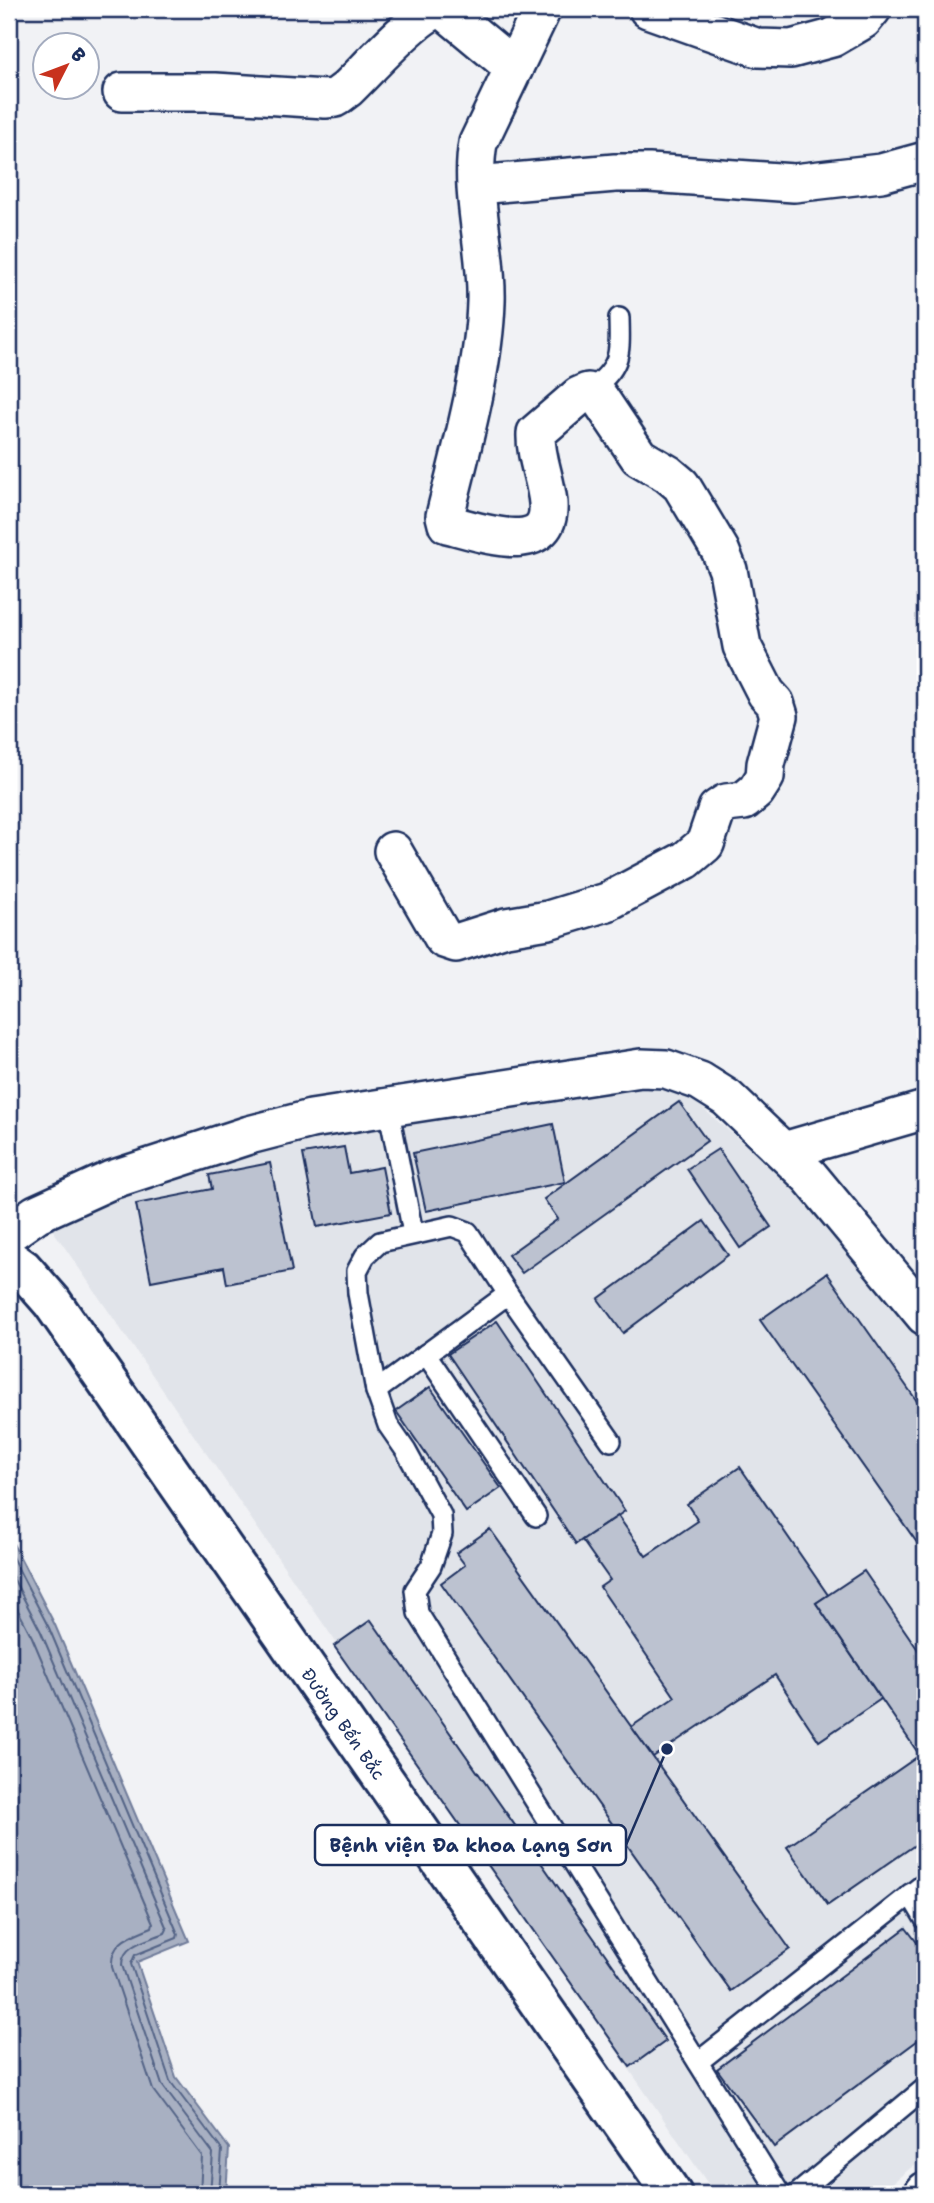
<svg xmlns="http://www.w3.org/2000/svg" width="934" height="2203" font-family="'Shantell Sans',sans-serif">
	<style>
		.built { fill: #e1e4ea }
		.water { fill: #a8b0c2; stroke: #707c9a; stroke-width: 2 }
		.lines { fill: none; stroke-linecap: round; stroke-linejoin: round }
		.shore { stroke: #536386; stroke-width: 2 }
		.building { fill: #bcc2d0; stroke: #1b2f5e; stroke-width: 2 }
		.service-casing { stroke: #1b2f5e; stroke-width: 24 }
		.minor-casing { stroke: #1b2f5e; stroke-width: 42 }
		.secondary-casing { stroke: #1b2f5e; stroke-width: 44 }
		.service { stroke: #fff; stroke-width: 19 }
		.minor { stroke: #fff; stroke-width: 37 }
		.secondary { stroke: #fff; stroke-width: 38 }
		.labels { text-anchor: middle; stroke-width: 7; stroke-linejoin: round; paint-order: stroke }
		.street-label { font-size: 18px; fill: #1b2f5e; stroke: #fff }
		.leader { fill: none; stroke: #1b2f5e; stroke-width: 2.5 }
		.callout-dot { fill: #1b2f5e; stroke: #fff; stroke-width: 2.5 }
		.callout { fill: #fff; stroke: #1b2f5e; stroke-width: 2.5 }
		.callout-label { font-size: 19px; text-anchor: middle; font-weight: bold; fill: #1b2f5e }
	</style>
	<rect width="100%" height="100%" fill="#f1f2f5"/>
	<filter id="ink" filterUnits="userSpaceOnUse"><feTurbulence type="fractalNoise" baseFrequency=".0143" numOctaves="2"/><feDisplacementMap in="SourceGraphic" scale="14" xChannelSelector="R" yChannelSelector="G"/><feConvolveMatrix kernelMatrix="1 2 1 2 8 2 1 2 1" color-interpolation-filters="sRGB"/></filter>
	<g filter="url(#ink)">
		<path class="built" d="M650,1087H678L816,1206L925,1342V2156L879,2194H715L50,1226L162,1174L319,1136L434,1115Z"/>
		<path class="water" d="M9,1536L55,1625L189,1941L137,1962L176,2077L229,2148L226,2194H9Z"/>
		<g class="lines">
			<g class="shore">
				<path d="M9,1551L49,1628L178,1934L177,1938L135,1955L131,1964L170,2081L222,2150L219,2194"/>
				<path d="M9,1570L41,1632L167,1929L165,1933C149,1940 122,1944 122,1965L162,2085L213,2153L210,2194"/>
				<path d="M9,1593L32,1637L153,1923L152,1927C131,1936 110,1941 112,1967L153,2090L202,2156L200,2194"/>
			</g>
		</g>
		<g class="building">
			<path d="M679,1102L707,1141L522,1273L508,1255L558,1219L544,1199Z"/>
			<path d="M553,1124L565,1182L426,1211L413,1153Z"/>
			<path d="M344,1147L349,1173L382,1167L391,1213L317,1227L303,1154Z"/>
			<path d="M718,1149L771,1227L740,1248L687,1169Z"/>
			<path d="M270,1163L292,1271L227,1284L224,1267L151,1281L136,1204L212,1189L209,1175Z"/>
			<path d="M704,1221L728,1255L623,1333L598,1299Z"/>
			<path d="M827,1273L919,1404L925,1400V1554L760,1320Z"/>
			<path d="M497,1321L625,1511L576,1544L448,1354Z"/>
			<path d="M430,1387L501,1488L466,1512L396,1411Z"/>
			<path d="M740,1467L828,1595L816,1603L881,1699L819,1741L775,1675L653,1757L631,1727L675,1697L600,1587L610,1580L582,1540L618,1516L646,1556L698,1521L687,1504Z"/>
			<path d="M490,1529L790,1949L731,1991L441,1583L465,1565L456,1553Z"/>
			<path d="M864,1571L925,1660V1763L816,1603Z"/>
			<path d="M371,1620L666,2041L630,2067L334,1646Z"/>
			<path d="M920,1755L925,1763V1838L828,1905L787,1847Z"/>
			<path d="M906,1928L925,1953V2035L774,2147L717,2069Z"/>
		</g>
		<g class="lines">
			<defs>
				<g id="service">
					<path d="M588,392C621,367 620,357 619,318"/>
					<path d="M388,1107L413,1233"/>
					<path d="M426,1354L536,1516"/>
					<path d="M376,1391L508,1294"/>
					<path d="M611,1441L508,1294L468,1232L452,1226L380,1242L365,1256L357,1271L358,1293L376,1391L388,1425L406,1451L441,1515L442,1534L431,1566L415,1590L418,1613L780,2194"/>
					<path d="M910,1894L925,1919"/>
					<path d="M698,2062L925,1883"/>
					<path d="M797,2194L925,2088"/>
				</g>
				<g id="minor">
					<path d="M443,9L514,68"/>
					<path d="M648,9L758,48L791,49L832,38L863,20L872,9"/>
					<path d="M122,92H215L325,99L335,98L347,89C367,70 415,15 438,9"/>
					<path d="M477,185L615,173H649L794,183L881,173L925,161"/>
					<path d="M393,851L444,939L456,943L506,927L548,920L607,902L686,860L705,844L717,809L726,803L744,801L756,791L765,777L766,764L779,716L775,703L766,693L742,646L728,570L720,550L681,485L668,474L639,457L598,396L588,392L579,396L536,433C535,457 546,479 548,503C552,560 478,531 447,524L445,516C461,450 484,369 486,302C488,250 469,193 478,143L542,9"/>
					<path d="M784,1151L925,1110"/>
					<path d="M9,1233L36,1214L111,1180L249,1135L311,1119L641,1068L666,1069L700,1081L727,1098L810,1177L925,1316"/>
					<path d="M923,2194L925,2191"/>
				</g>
				<path id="secondary" d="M9,1259L23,1269L52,1302L672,2194"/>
			</defs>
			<use href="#service" class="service-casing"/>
			<use href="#minor" class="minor-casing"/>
			<use href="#secondary" class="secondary-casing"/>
			<use href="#service" class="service"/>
			<use href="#minor" class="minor"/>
			<use href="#secondary" class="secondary"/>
		</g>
	</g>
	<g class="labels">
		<g class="street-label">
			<text transform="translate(343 1724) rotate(55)" y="6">Đường Bến Bắc</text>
		</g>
	</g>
	<path class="leader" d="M667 1749L626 1845"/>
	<circle class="callout-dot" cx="667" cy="1749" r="7"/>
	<rect class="callout" x="315" y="1825" width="311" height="40" rx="7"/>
	<g class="callout-label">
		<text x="471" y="1852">Bệnh viện Đa khoa Lạng Sơn</text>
	</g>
	<rect width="934" height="2203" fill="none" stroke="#fff" stroke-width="35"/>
	<rect x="18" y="18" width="899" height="2168" fill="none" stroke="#1b2f5e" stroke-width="2.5" filter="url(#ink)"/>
	<g transform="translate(66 66) rotate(48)"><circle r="33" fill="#ffffff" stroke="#a4acbf" stroke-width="2"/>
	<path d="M0-5L12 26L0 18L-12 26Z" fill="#c8321e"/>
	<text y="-10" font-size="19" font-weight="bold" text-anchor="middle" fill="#1b2f5e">B</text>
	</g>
</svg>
